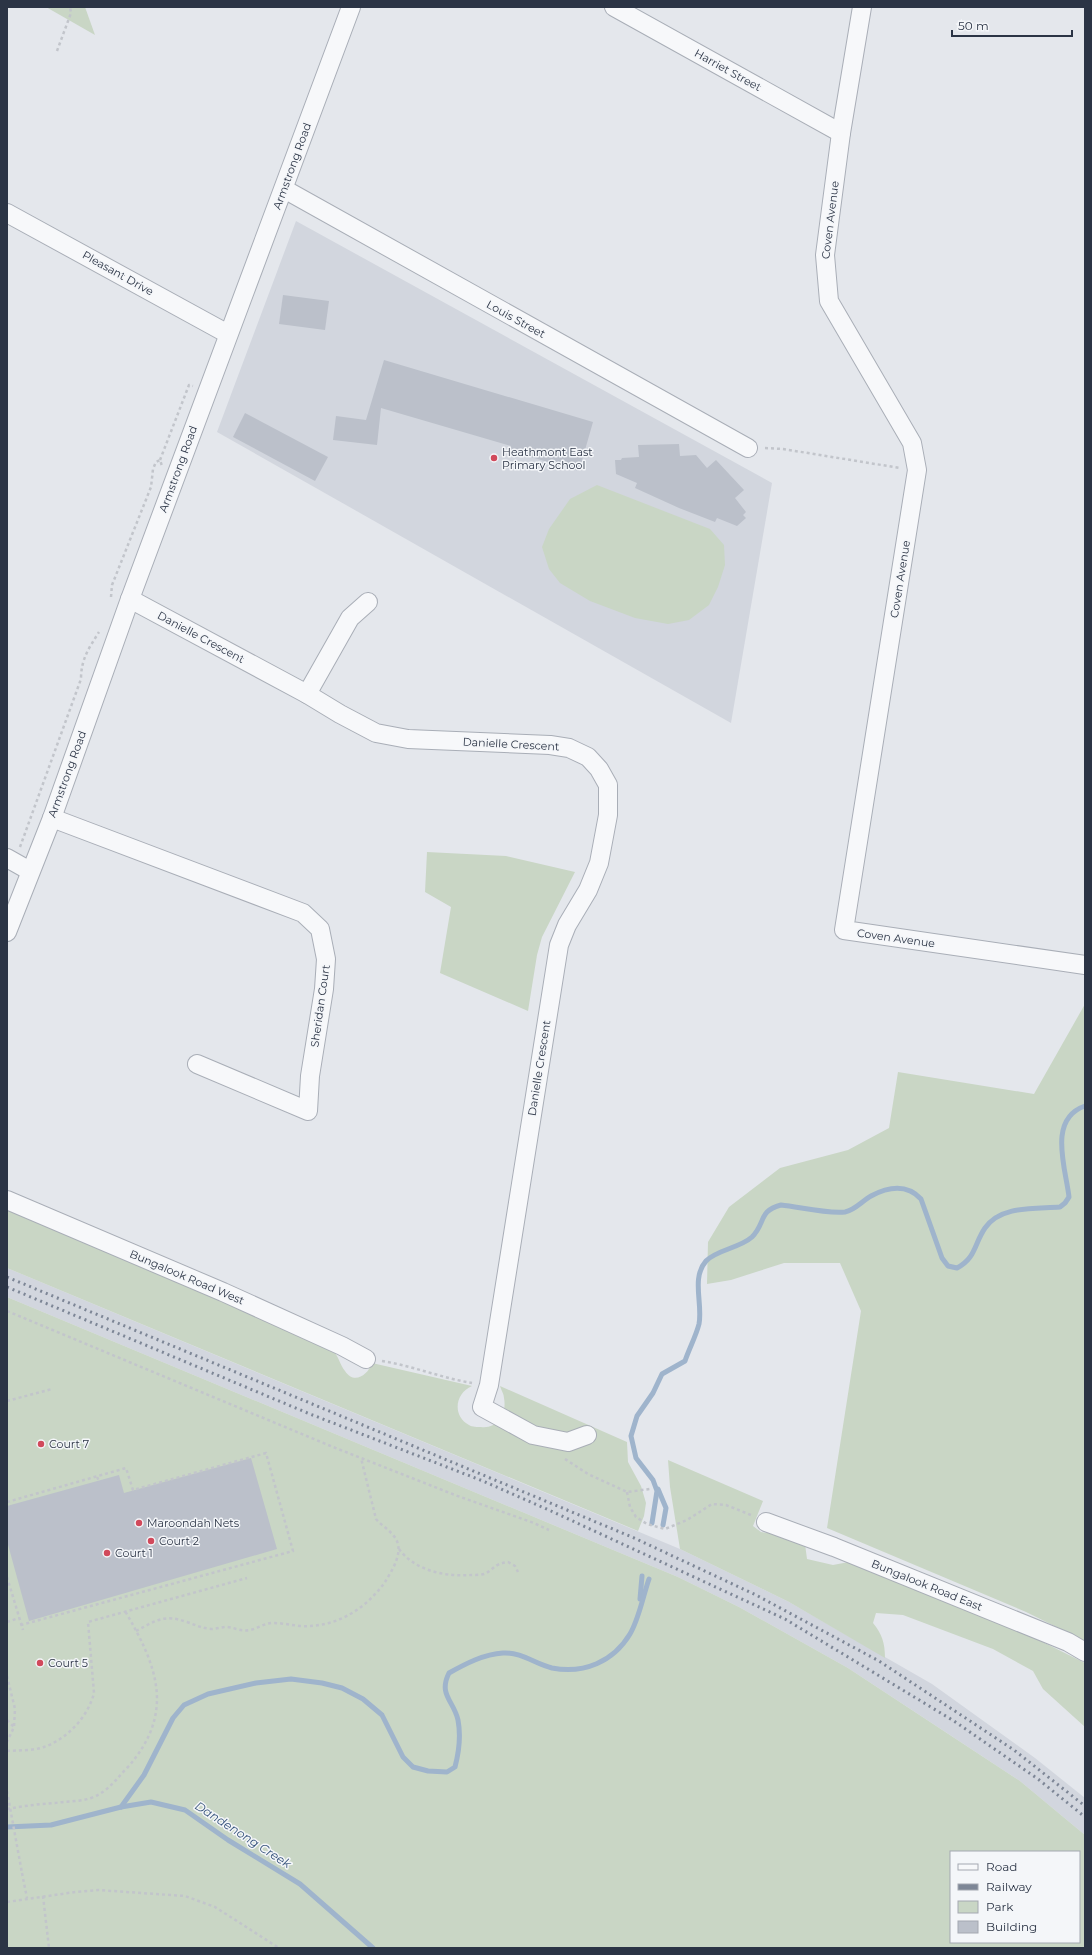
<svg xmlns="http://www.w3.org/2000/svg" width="1092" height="1955" font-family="Montserrat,sans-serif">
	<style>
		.built { fill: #d2d6de }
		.green { fill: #c9d6c5; fill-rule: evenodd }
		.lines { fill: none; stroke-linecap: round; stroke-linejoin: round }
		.stream { stroke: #9fb4cc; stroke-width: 5 }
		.building { fill: #bbc0ca }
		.minor-casing { stroke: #a9aeb7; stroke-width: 20 }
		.path { stroke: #c2c5cb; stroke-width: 2.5; stroke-dasharray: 3 3; stroke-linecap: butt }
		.minor { stroke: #f7f8fa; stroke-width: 18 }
		.rail { stroke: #7d8696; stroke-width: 3; stroke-dasharray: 2 4; stroke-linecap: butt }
		.path-bridge { stroke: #c2c5cb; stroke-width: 2.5; stroke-dasharray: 3 3; stroke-linecap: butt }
		.poi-dot { fill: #d1495b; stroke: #f4f6f9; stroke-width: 1.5 }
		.labels { text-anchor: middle; stroke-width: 3; stroke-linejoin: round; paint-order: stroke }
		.street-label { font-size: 11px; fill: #2b3445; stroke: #f4f6f9 }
		.poi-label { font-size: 11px; fill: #2b3445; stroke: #f4f6f9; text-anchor: start }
		.water-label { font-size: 12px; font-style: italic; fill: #34527a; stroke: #f4f6f9 }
	</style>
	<rect width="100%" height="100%" fill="#e4e7ec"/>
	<g class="built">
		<path d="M296,221L772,483L731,723L217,432Z"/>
		<path d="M7,1268L680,1549L789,1602L932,1684L1035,1758L1085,1798V1835L1020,1781L947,1733L848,1668L739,1607L678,1577L7,1297Z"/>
	</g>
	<g class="green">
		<path d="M46,7H85L95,35Z"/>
		<path d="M597,485L710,529L724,545L725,565L718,587L709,605L689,620L668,624L635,618L590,601L560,583L549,569L542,547L549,529L570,499Z"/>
		<path d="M427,852L506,856L575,872L542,937L537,955L528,1011L440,973L451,907L425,892Z"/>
		<path d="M1085,1004V1641L1026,1612L827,1528L861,1311L840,1263H784L731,1280L707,1284L708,1242L729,1207L780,1168L848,1150L889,1128L898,1072L1034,1094Z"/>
		<path d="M7,1210L324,1343C327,1346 331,1349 334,1352C339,1357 340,1365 345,1371C354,1385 368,1375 372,1363L472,1386C455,1393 452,1416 469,1425C472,1427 478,1427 481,1427C498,1429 507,1414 504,1398C504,1394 501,1390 500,1386L627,1442L628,1462L641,1486L646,1503L644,1516L638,1531L7,1268Z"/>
		<path d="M7,1297L678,1577L739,1607L848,1668L1020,1781L1085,1835V1948H7ZM951,1852H1079V1942H951Z"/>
		<path d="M668,1460L763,1501L753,1526L761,1532L783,1535L805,1544L807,1559L833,1565L854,1561L990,1616L1085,1663V1727L1043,1689L1033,1671L993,1649L903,1615L876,1613L873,1623C882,1634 885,1643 885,1658L789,1602L680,1549L670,1487Z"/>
	</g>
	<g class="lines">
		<g class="stream">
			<path d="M658,1489L666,1508L663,1525"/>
			<path d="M652,1523L657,1491L653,1480L636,1458L631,1436L637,1416L653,1393L662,1374L685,1361C689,1349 696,1336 699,1324C703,1304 691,1278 706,1261C716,1250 740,1248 752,1237C766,1223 758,1211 781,1205C800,1207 826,1214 845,1212C855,1210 862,1201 871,1196C888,1187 907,1184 921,1199L942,1258L948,1266L957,1268C976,1258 974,1244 985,1228C1001,1205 1036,1209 1060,1207L1065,1203L1069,1197C1066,1169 1047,1119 1085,1106"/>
			<path d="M640,1599L642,1576"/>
			<path d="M121,1807L144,1775L173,1718L184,1705L208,1694L256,1683L291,1679L322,1683L342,1688L363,1699L382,1715L403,1757L413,1767L428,1771L447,1772L455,1767C459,1752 461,1736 458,1720C454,1701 438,1695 449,1673C465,1664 484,1654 503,1653C522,1652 535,1664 552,1668C584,1674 613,1662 630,1634C639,1619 643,1596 649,1579"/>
			<path d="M7,1827L51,1825L121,1807L151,1802L185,1810L228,1840L300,1884L373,1948"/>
		</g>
	</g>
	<g class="building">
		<path d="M283,295L329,301L325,330L279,324Z"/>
		<path d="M384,360L593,422L579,471L510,451L511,446L381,408L377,445L333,440L336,416L366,420Z"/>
		<path d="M245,413L328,457L315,481L233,437Z"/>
		<path d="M679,444L680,456L696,455L707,468L716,460L744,490L735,498L746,512L743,515L746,518L737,526L717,518L715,522L679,508L635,488L637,483L616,474L615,460H621L622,458L639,457L638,445Z"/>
		<path d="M251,1458L277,1549L29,1621L7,1541V1506L119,1475L124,1493Z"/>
	</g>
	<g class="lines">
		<defs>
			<g id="minor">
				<path d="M614,7L841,133"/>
				<path d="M862,7L841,133L825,255L829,301L912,443L917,470L844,930L1085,965"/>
				<path d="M284,189L748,448"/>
				<path d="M7,213L228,334"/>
				<path d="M130,599L307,694L340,714L376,733L408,739L550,745L569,748L588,757L599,769L608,785V815L599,863L588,890L567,925L559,945L489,1385L482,1407L533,1435L568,1442L587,1435"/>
				<path d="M307,694L350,618L368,602"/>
				<path d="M52,818L303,913L320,929L326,959L324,989L310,1076L308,1111L197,1064"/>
				<path d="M7,858L30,871"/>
				<path d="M7,932L52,818L130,599L351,7"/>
				<path d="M7,1200L223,1292L342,1346L366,1359"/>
				<path d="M766,1522L834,1547L1068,1642L1085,1652"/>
			</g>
		</defs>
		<use href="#minor" class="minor-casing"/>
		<g class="path">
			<path d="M57,51L71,13L70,7"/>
			<path d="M765,448L783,449L900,468"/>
			<path d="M160,460L189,385L193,386"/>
			<path d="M111,597L112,585L151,487L153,469L156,462L160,460L162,466"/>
			<path d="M20,847L81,679C81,659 89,648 99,632"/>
			<path d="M7,1311L333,1447L455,1495L534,1523L549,1530"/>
			<path d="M382,1361C413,1366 442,1378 472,1383"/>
			<path d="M7,1401L52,1389"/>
			<path d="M565,1459L588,1474L627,1492L650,1489"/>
			<path d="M97,1477L99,1481"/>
			<path d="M627,1492L630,1507L636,1517L647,1524L665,1529L687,1520L712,1504L726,1505L751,1515"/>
			<path d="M7,1502L126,1468L133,1490L266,1453L293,1551L21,1625"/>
			<path d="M399,1549C415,1571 446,1577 471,1575C475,1575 480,1575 484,1574C494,1570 493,1564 508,1562L515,1566L518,1572"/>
			<path d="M7,1577L23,1630"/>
			<path d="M7,1622L19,1618"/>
			<path d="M136,1631C157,1620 164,1614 187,1622C195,1625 202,1628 211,1629C216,1629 221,1627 226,1627C234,1627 241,1632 250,1630C257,1629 264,1623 273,1623C282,1623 291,1625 300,1626C335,1628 365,1610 385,1582C393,1569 406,1549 393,1535C388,1529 381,1525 376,1519L361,1458"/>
			<path d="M7,1676L15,1709L14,1727"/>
			<path d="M7,1720L14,1727L7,1742"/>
			<path d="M7,1751C18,1750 33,1751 44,1747C67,1739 88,1717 94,1693L88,1622L247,1578"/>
			<path d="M7,1809C23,1806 39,1804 55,1803C67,1801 80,1802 91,1798C108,1792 116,1779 128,1767C175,1713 158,1667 125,1611"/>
			<path d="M22,1873L27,1898"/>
			<path d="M43,1896L49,1948"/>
			<path d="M7,1902L75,1892L98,1890L185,1896L215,1907L279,1948"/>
		</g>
		<use href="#minor" class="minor"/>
		<g class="rail">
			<path d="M7,1277L632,1537L756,1595L879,1661L1014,1750L1085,1806"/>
			<path d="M7,1287L310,1414L483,1481L551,1511L785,1619L954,1721L1038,1779L1085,1817"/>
		</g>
		<path class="path-bridge" d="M7,1791L22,1873"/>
	</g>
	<g class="poi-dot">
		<circle cx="494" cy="458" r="4"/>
		<circle cx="41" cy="1444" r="4"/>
		<circle cx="139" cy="1523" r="4"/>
		<circle cx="151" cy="1541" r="4"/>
		<circle cx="107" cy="1553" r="4"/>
		<circle cx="40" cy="1663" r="4"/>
	</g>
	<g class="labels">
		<g class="street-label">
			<text transform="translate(728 70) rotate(29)" y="4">Harriet Street</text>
			<text transform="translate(292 166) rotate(-70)" y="4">Armstrong Road</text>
			<text transform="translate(830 220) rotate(-83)" y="4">Coven Avenue</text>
			<text transform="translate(118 273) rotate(29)" y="4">Pleasant Drive</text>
			<text transform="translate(516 319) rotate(29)" y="4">Louis Street</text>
			<text transform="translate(178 469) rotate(-70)" y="4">Armstrong Road</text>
			<text transform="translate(900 579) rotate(-81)" y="4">Coven Avenue</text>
			<text transform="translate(201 637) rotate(28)" y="4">Danielle Crescent</text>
			<text transform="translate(511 744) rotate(3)" y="4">Danielle Crescent</text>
			<text transform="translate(67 774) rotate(-70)" y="4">Armstrong Road</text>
			<text transform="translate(896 938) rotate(8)" y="4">Coven Avenue</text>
			<text transform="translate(320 1006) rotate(-82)" y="4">Sheridan Court</text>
			<text transform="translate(539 1068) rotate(-81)" y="4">Danielle Crescent</text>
			<text transform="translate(187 1277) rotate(23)" y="4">Bungalook Road West</text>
			<text transform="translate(927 1585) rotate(22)" y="4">Bungalook Road East</text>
		</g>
		<g class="poi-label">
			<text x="502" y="456">Heathmont East<tspan x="502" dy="13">Primary School</tspan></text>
			<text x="49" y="1448">Court 7</text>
			<text x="147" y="1527">Maroondah Nets</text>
			<text x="159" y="1545">Court 2</text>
			<text x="115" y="1557">Court 1</text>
			<text x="48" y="1667">Court 5</text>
		</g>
		<g class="water-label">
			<text transform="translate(243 1835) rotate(33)" y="4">Dandenong Creek</text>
		</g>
	</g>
	<rect width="1092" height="1955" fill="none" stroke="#2b3445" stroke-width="16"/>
	<rect x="950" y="1851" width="130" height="92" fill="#f4f6f9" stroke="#a4a8b1"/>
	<rect x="958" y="1864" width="20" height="6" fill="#f7f8fa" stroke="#a4a8b1"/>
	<text x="986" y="1871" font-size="12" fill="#2b3445">Road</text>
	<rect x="958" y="1884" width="20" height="6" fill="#7d8696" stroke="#a4a8b1"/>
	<text x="986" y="1891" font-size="12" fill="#2b3445">Railway</text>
	<rect x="958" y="1901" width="20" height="12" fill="#c9d6c5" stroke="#a4a8b1"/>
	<text x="986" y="1911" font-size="12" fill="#2b3445">Park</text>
	<rect x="958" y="1921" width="20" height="12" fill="#bbc0ca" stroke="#a4a8b1"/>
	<text x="986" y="1931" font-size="12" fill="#2b3445">Building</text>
	<path d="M952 30v6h120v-6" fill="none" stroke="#2b3445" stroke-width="2"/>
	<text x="958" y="30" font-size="12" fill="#2b3445" stroke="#f4f6f9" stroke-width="3" paint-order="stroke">50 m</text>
</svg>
